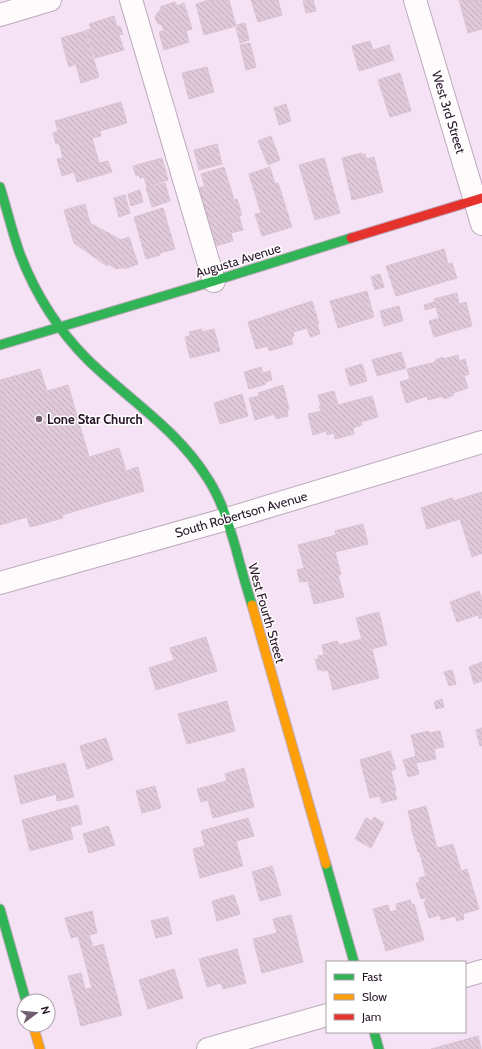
<svg xmlns="http://www.w3.org/2000/svg" width="482" height="1049" font-family="Cabin,sans-serif">
	<style>
		.building { fill: url(#building-back-hatch); stroke: #dac4d3 }
		.lines { fill: none; stroke-linecap: round; stroke-linejoin: round }
		.street-casing { stroke: #bdabbc; stroke-width: 24 }
		.fast-casing { stroke: #bdabbc; stroke-width: 11 }
		.slow-casing { stroke: #bdabbc; stroke-width: 11 }
		.jam-casing { stroke: #bdabbc; stroke-width: 11 }
		.street { stroke: #fefbfd; stroke-width: 22 }
		.fast { stroke: #30b455; stroke-width: 9 }
		.slow { stroke: #ff9f0a; stroke-width: 9 }
		.jam { stroke: #e5322d; stroke-width: 9 }
		.poi-dot { fill: #705d70; stroke: #fff; stroke-width: 1.5 }
		.labels { text-anchor: middle; stroke-width: 3; stroke-linejoin: round; paint-order: stroke }
		.street-label { font-size: 13px; fill: #291529; stroke: #fff }
		.poi-label { font-size: 13px; font-weight: bold; fill: #291529; stroke: #fff; text-anchor: start }
	</style>
	<defs>
		<pattern id="building-back-hatch" width="6" height="6" patternUnits="userSpaceOnUse"><rect width="6" height="6" fill="#e0c9d9"/><path d="M-1 5l2 2M0 0l6 6M5-1l2 2" fill="none" stroke="#c0acba"/></pattern>
	</defs>
	<rect width="100%" height="100%" fill="#f5e2f4"/>
	<g class="building">
		<path d="M206,0H229L236,26L204,35L196,4L206,1Z"/>
		<path d="M251,0H278L282,15L258,22Z"/>
		<path d="M309,0H313L316,11L306,13L303,1Z"/>
		<path d="M459,0H482V29L468,33Z"/>
		<path d="M175,2L177,6L184,3L192,29L186,31L189,42L164,50L159,32L164,31L162,25L157,23L155,17L158,12L161,10L160,7Z"/>
		<path d="M114,16L117,27L120,26L123,34L119,35L124,50L95,58L86,30L91,29L89,24Z"/>
		<path d="M245,23L249,40L240,43L236,28H238L237,25Z"/>
		<path d="M85,31L99,77L81,83L76,64L69,67L61,38Z"/>
		<path d="M370,41L373,50L389,45L394,60L359,71L352,46Z"/>
		<path d="M250,43L256,67L246,70L240,45Z"/>
		<path d="M207,67L214,92L189,99L182,73Z"/>
		<path d="M400,73L411,111L390,117L378,80Z"/>
		<path d="M121,102L127,123L100,131L101,136L92,138L99,163L108,161L112,172L77,182L74,172L62,176L57,159L63,158L59,143L56,144L53,133L58,131L55,121Z"/>
		<path d="M286,104L291,121L279,125L274,108Z"/>
		<path d="M271,136L280,160L268,165L258,141Z"/>
		<path d="M217,144L222,164L199,170L194,150Z"/>
		<path d="M362,153V155L365,154L366,159L374,157L383,192L352,200L342,158Z"/>
		<path d="M162,158L168,180L147,187L144,177L140,178L139,175L136,176L133,166Z"/>
		<path d="M324,158L340,213L315,220L299,165Z"/>
		<path d="M224,167L234,200L237,199L242,215L239,216L243,230L231,233L233,241L216,246L199,188L205,186L201,174Z"/>
		<path d="M270,167L275,184L278,183L292,227L262,236L255,214L261,213L249,174Z"/>
		<path d="M165,183L170,201L152,207L146,188Z"/>
		<path d="M140,190L143,202L131,206L128,194Z"/>
		<path d="M125,195L130,213L119,217L114,198Z"/>
		<path d="M85,204L90,223L121,240L129,237L138,264L124,269V267L116,269L108,264L107,266L74,243L64,210Z"/>
		<path d="M163,208L175,249L160,253V255L146,259L134,217Z"/>
		<path d="M444,249L448,264L452,263L457,278L396,296L386,266Z"/>
		<path d="M380,274L384,287L375,290L371,277Z"/>
		<path d="M367,291L374,317L338,328L330,301Z"/>
		<path d="M457,293L459,304L466,302L472,326L434,337L429,321L439,318L436,307L425,310L424,305L434,302V299Z"/>
		<path d="M312,301L319,324H317L320,334L310,337L307,328L293,332L294,336L291,337L293,344L269,351L268,346L256,349L248,322Z"/>
		<path d="M399,306L403,321L384,326L380,311Z"/>
		<path d="M202,329V332L214,329L220,351L190,358L185,337L190,336L189,332Z"/>
		<path d="M401,352L406,368L377,376L372,360Z"/>
		<path d="M458,355L459,361L465,359L469,374L464,376L468,388L453,393L454,395L444,399L443,396L428,400L427,396L406,403L400,382L410,379L407,369L436,362L435,360L443,357V359Z"/>
		<path d="M362,364L367,381L350,386L345,369Z"/>
		<path d="M261,367L263,373L270,371L272,380L265,382L266,384L249,389L244,372Z"/>
		<path d="M40,369L47,391L68,385L89,457L119,448L126,471L138,467L144,491L62,515L63,518L30,527L27,517L0,525V380Z"/>
		<path d="M283,385L289,409L287,410L288,416L276,419L274,414L255,420L249,398L259,396L258,393Z"/>
		<path d="M334,391L338,405L372,396L378,417L361,422L362,425L353,428L354,434L335,439L334,433L327,435L326,431L313,435L308,414L321,411L319,406H321L318,395Z"/>
		<path d="M242,394L248,416L220,424L214,403Z"/>
		<path d="M482,492V553L472,557L460,519L427,529L421,508L452,498L453,501Z"/>
		<path d="M363,524L368,544L335,552L341,574L338,575L344,597L314,604L308,581L300,582L297,570L304,568L298,545L336,535L335,531Z"/>
		<path d="M479,591L482,599V618H479L478,615L457,622L450,602Z"/>
		<path d="M379,612L387,645L372,649L379,678L333,690L328,670L322,671V669L318,670L315,659H319L318,656L324,655L322,645L337,641L339,645L362,639L356,618Z"/>
		<path d="M206,637L217,671L156,690L149,668L174,660L170,648Z"/>
		<path d="M482,662V681L474,684L469,667Z"/>
		<path d="M452,670L456,684L449,686L444,672Z"/>
		<path d="M442,699L444,707L436,709L434,702Z"/>
		<path d="M227,701L235,731L187,744L178,714Z"/>
		<path d="M482,728V745L480,746L476,730Z"/>
		<path d="M429,731V733L440,731L444,747L434,749L436,759L416,763L419,774L408,777L403,760L416,756L411,735Z"/>
		<path d="M106,738L113,760L87,769L80,746Z"/>
		<path d="M390,751L396,769L391,771L396,791H394L397,799L382,803L380,796L370,798L360,760Z"/>
		<path d="M65,763L74,797L57,801L56,794L21,804L14,776Z"/>
		<path d="M244,768L254,807L213,818L208,800L201,802L197,789L227,781L225,774Z"/>
		<path d="M155,786L161,808L142,813L136,791Z"/>
		<path d="M78,805L82,824L70,827L73,839L30,851L22,820Z"/>
		<path d="M426,806L437,848L453,844L461,871L467,869L479,909L463,914L464,919L457,921L455,916L441,920L440,915L429,918L424,902L426,901L425,898L421,899L416,883L420,882L419,878L426,876L420,854H421L420,852H418L411,827H412L408,811Z"/>
		<path d="M374,817L384,823L371,848L355,839L366,818L372,821Z"/>
		<path d="M248,818L254,836L236,841L243,866L200,878L193,849L205,846L201,831Z"/>
		<path d="M108,826L115,845L89,853L83,834Z"/>
		<path d="M272,866L281,895L260,901L252,872Z"/>
		<path d="M234,895L240,914L217,921L212,901Z"/>
		<path d="M410,900L412,905L414,904L424,940L386,951L373,909L388,905L390,912L397,910L396,904Z"/>
		<path d="M92,911L97,933L89,935L93,947L103,944L122,1015L81,1026L68,976L81,973L85,989L92,988L78,936L71,938L65,918Z"/>
		<path d="M291,915L303,962L262,973L253,939L277,933L273,919Z"/>
		<path d="M168,917L172,934L156,938L151,921Z"/>
		<path d="M237,949L246,983L223,989L221,983L207,987L199,959Z"/>
		<path d="M174,969L183,998L148,1009L139,980Z"/>
		<path d="M478,1036L481,1049H431Z"/>
	</g>
	<g class="lines">
		<defs>
			<g id="street">
				<path d="M131,0L214,281"/>
				<path d="M415,0L482,224"/>
				<path d="M0,15L50,0"/>
				<path d="M0,583L227,519L482,442"/>
				<path d="M465,976L482,971"/>
				<path d="M208,1049L327,1015"/>
			</g>
			<g id="fast">
				<path d="M0,187C7,209 12,232 20,254C35,293 58,330 88,360C129,400 177,429 208,479C222,501 229,525 236,549C241,568 246,586 252,605"/>
				<path d="M0,345L214,281L351,238"/>
				<path d="M326,864L354,962"/>
				<path d="M0,909L26,1001"/>
				<path d="M374,1032L379,1049"/>
			</g>
			<g id="slow">
				<path d="M252,605L326,864"/>
				<path d="M33,1025L40,1049"/>
			</g>
			<path id="jam" d="M351,238L482,198"/>
		</defs>
		<use href="#street" class="street-casing"/>
		<use href="#fast" class="fast-casing"/>
		<use href="#slow" class="slow-casing"/>
		<use href="#jam" class="jam-casing"/>
		<use href="#street" class="street"/>
		<use href="#fast" class="fast"/>
		<use href="#slow" class="slow"/>
		<use href="#jam" class="jam"/>
	</g>
	<circle class="poi-dot" cx="39" cy="419" r="4"/>
	<g class="labels">
		<g class="street-label">
			<text transform="translate(449 112) rotate(73)" y="5">West 3rd Street</text>
			<text transform="translate(238 260) rotate(-17)" y="5">Augusta Avenue</text>
			<text transform="translate(241 514) rotate(-16)" y="5">South Robertson Avenue</text>
			<text transform="translate(267 613) rotate(74)" y="5">West Fourth Street</text>
		</g>
		<g class="poi-label">
			<text x="47" y="424">Lone Star Church</text>
		</g>
	</g>
	<rect x="326" y="961" width="140" height="72" fill="#ffffff" stroke="#a9a1a9"/>
	<rect x="334" y="974" width="20" height="6" fill="#30b455" stroke="#a9a1a9"/>
	<text x="362" y="981" font-size="12" fill="#291529">Fast</text>
	<rect x="334" y="994" width="20" height="6" fill="#ff9f0a" stroke="#a9a1a9"/>
	<text x="362" y="1001" font-size="12" fill="#291529">Slow</text>
	<rect x="334" y="1014" width="20" height="6" fill="#e5322d" stroke="#a9a1a9"/>
	<text x="362" y="1021" font-size="12" fill="#291529">Jam</text>
	<g transform="translate(36 1013) rotate(74)"><circle r="19" fill="#ffffff" stroke="#a9a1a9"/>
	<path d="M0-3L7 15L0 10L-7 15Z" fill="#705d70"/>
	<text y="-6" font-size="11" font-weight="bold" text-anchor="middle" fill="#291529">N</text>
	</g>
</svg>
